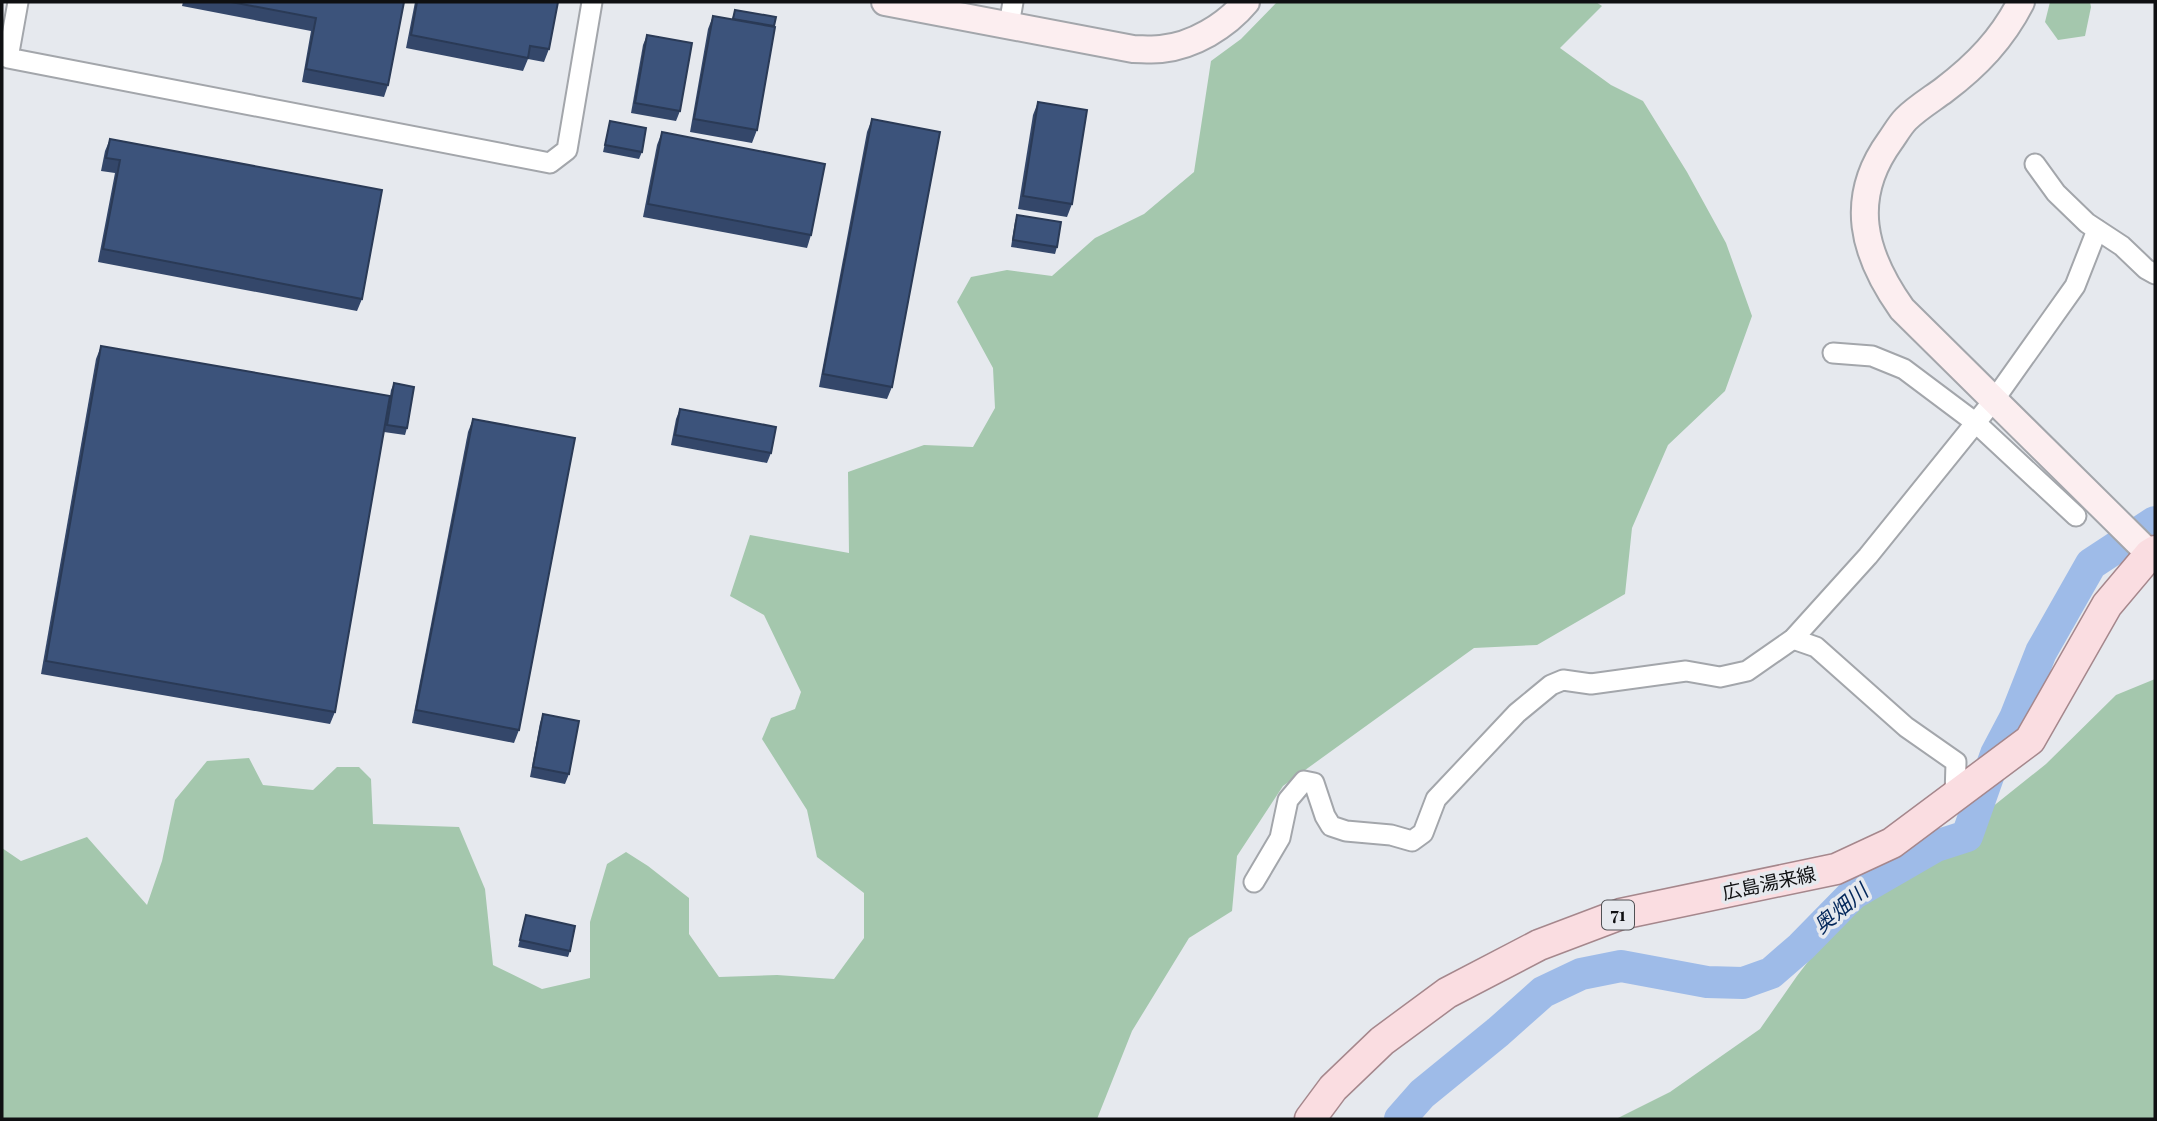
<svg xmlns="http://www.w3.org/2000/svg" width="2157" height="1121" font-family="'Playfair Display','Noto Sans JP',serif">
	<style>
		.green { fill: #a4c7ad }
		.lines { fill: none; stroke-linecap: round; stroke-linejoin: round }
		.river { stroke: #9ebbe8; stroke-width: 32 }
		.street-casing { stroke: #a3a6ab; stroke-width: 23 }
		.secondary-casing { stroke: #a3a6ab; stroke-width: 30 }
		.primary-casing { stroke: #a5878c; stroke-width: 33 }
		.street { stroke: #fff; stroke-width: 19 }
		.secondary { stroke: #fceef0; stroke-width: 26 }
		.primary { stroke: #fadde1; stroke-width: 30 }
		.wall { fill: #34476a }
		.building { fill: #3c537b; stroke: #2a3a56; stroke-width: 2 }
		.labels { text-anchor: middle; stroke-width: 7; stroke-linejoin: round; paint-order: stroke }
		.shield { fill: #e6e9ee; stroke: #505154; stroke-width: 2 }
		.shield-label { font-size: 18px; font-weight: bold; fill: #0f1012 }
		.street-label { font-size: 19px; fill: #0f1012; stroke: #e6e9ee }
		.water-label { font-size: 21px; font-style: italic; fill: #02265a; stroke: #e6e9ee }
	</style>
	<rect width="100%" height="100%" fill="#e6e9ee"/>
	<g class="green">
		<path d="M1277,2H1596L1602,6L1560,48L1611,85L1643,101L1687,172L1726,243L1752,316L1725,391L1668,445L1632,528L1625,594L1537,645L1474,648L1283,786L1237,856L1232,911L1189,938L1132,1031L1097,1119H2V848L21,861L87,837L147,905L162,861L175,800L207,761L249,758L263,785L313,790L337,767H359L371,779L373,824L459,827L485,889L493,965L542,989L590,978V922L607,864L626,852L648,866L689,898V934L719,977L777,975L834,979L864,938V893L817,857L807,810L762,739L771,718L795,709L801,692L764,615L730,596L750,535L849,553L848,472L924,445L973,447L995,408L993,368L957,302L971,277L1007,270L1052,276L1095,238L1144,214L1194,172L1211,61L1241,39Z"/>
		<path d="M2050,2H2090L2091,7L2085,36L2058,40L2045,22Z"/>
		<path d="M2155,679V1119H1616L1670,1092L1760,1029L1797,976L1855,900L1921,864L2046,764L2116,695Z"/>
	</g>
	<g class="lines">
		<path class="river" d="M1400,1119L1422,1094L1498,1032L1543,992L1581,974L1621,966L1707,982L1743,983L1771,973L1801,947L1853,894L1936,846L1967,836L1996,754L2015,718L2041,652L2091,564L2155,522"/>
		<defs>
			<g id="street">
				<path d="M18,2L8,58L550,163L567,150L592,2"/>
				<path d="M1009,25L1013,2"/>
				<path d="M2035,164L2056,193L2087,223L2122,246L2146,269L2155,274"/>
				<path d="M1833,353L1872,356L1904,369L1976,423L2076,516"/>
				<path d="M1793,639L1816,647L1906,727L1956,762L1955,797"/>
				<path d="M1254,882L1280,838L1288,800L1304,781L1314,783L1325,816L1331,826L1346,831L1391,835L1412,841L1423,833L1436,799L1517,713L1551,685L1563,680L1591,684L1686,671L1720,677L1747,671L1793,639L1868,556L1994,400L2075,286L2097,230"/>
			</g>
			<g id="secondary">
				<path d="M885,2L1133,49C1142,49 1152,50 1161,49C1193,46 1226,26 1246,2"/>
				<path d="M2021,2C2002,39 1977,65 1944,90C1932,99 1917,108 1906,119C1900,125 1895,134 1890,141C1848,199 1863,254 1902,309L2150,554"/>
			</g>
			<path id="primary" d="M1310,1119L1333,1088L1382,1041L1447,993L1539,945L1621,914L1836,869L1892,843L2030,740L2107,605L2150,554L2155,551"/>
		</defs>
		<use href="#street" class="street-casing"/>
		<use href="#secondary" class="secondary-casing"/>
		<use href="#primary" class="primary-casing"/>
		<use href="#street" class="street"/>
		<use href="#secondary" class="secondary"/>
		<use href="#primary" class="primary"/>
	</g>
	<g class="wall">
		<path d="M183,2H404L388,85L384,97L302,82L311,31L182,6Z"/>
		<path d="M415,2H558L549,49L544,62L528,59L523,71L406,48Z"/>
		<path d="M735,10L757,130L752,143L690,132L708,29L713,16L732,19Z"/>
		<path d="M647,35L680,111L676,121L631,113L643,45Z"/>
		<path d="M1038,102L1072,204L1067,217L1018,209L1033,115Z"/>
		<path d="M872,119L892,387L887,399L819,387L867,132Z"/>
		<path d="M610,121L642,152L639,159L603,152Z"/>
		<path d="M662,132L811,235L807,248L643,217L657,145Z"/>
		<path d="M110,139L362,299L357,311L98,262L115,173L101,171L105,151Z"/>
		<path d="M1017,215L1057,247L1055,254L1011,247L1015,222Z"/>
		<path d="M101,346L335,712L330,724L41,674L96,359Z"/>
		<path d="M394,383L407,428L405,435L384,432L391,390Z"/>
		<path d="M680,409L771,453L767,463L671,445L676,419Z"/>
		<path d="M473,419L519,730L514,743L412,723L468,432Z"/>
		<path d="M543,714L569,774L565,784L530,777L540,723Z"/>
		<path d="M526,915L570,951L568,957L518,947Z"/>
	</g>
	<g class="building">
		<path d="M231,2H404L388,85L306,69L316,18Z"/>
		<path d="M417,2H558L549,49L530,46L528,58L411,35Z"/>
		<path d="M735,10L776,17L774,26L733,19Z"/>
		<path d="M713,16L775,27L757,130L694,119Z"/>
		<path d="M647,35L692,43L680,111L635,103Z"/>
		<path d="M1038,102L1087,110L1072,204L1023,196Z"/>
		<path d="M872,119L940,132L892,387L823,374Z"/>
		<path d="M610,121L646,128L642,152L605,145Z"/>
		<path d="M662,132L825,164L811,235L648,204Z"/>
		<path d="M110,139L382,190L362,299L103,249L120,160L106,158Z"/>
		<path d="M1017,215L1061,222L1057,247L1013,240Z"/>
		<path d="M101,346L390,396L335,712L46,661Z"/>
		<path d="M394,383L414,387L407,428L387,425Z"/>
		<path d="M680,409L776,427L771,453L675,435Z"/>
		<path d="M473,419L575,438L519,730L416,710Z"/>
		<path d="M543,714L579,721L569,774L533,767Z"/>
		<path d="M526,915L575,926L570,951L520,940Z"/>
	</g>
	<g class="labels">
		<rect class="shield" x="1602" y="900.5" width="32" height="29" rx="5"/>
		<g class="shield-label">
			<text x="1618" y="921">71</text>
		</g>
		<g class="street-label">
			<text transform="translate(1769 883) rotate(-12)" y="7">広島湯来線</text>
		</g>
		<g class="water-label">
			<text transform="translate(1841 909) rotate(-40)" y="7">奥畑川</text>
		</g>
	</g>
	<rect width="2157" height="1121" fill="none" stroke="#0f1012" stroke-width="7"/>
</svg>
